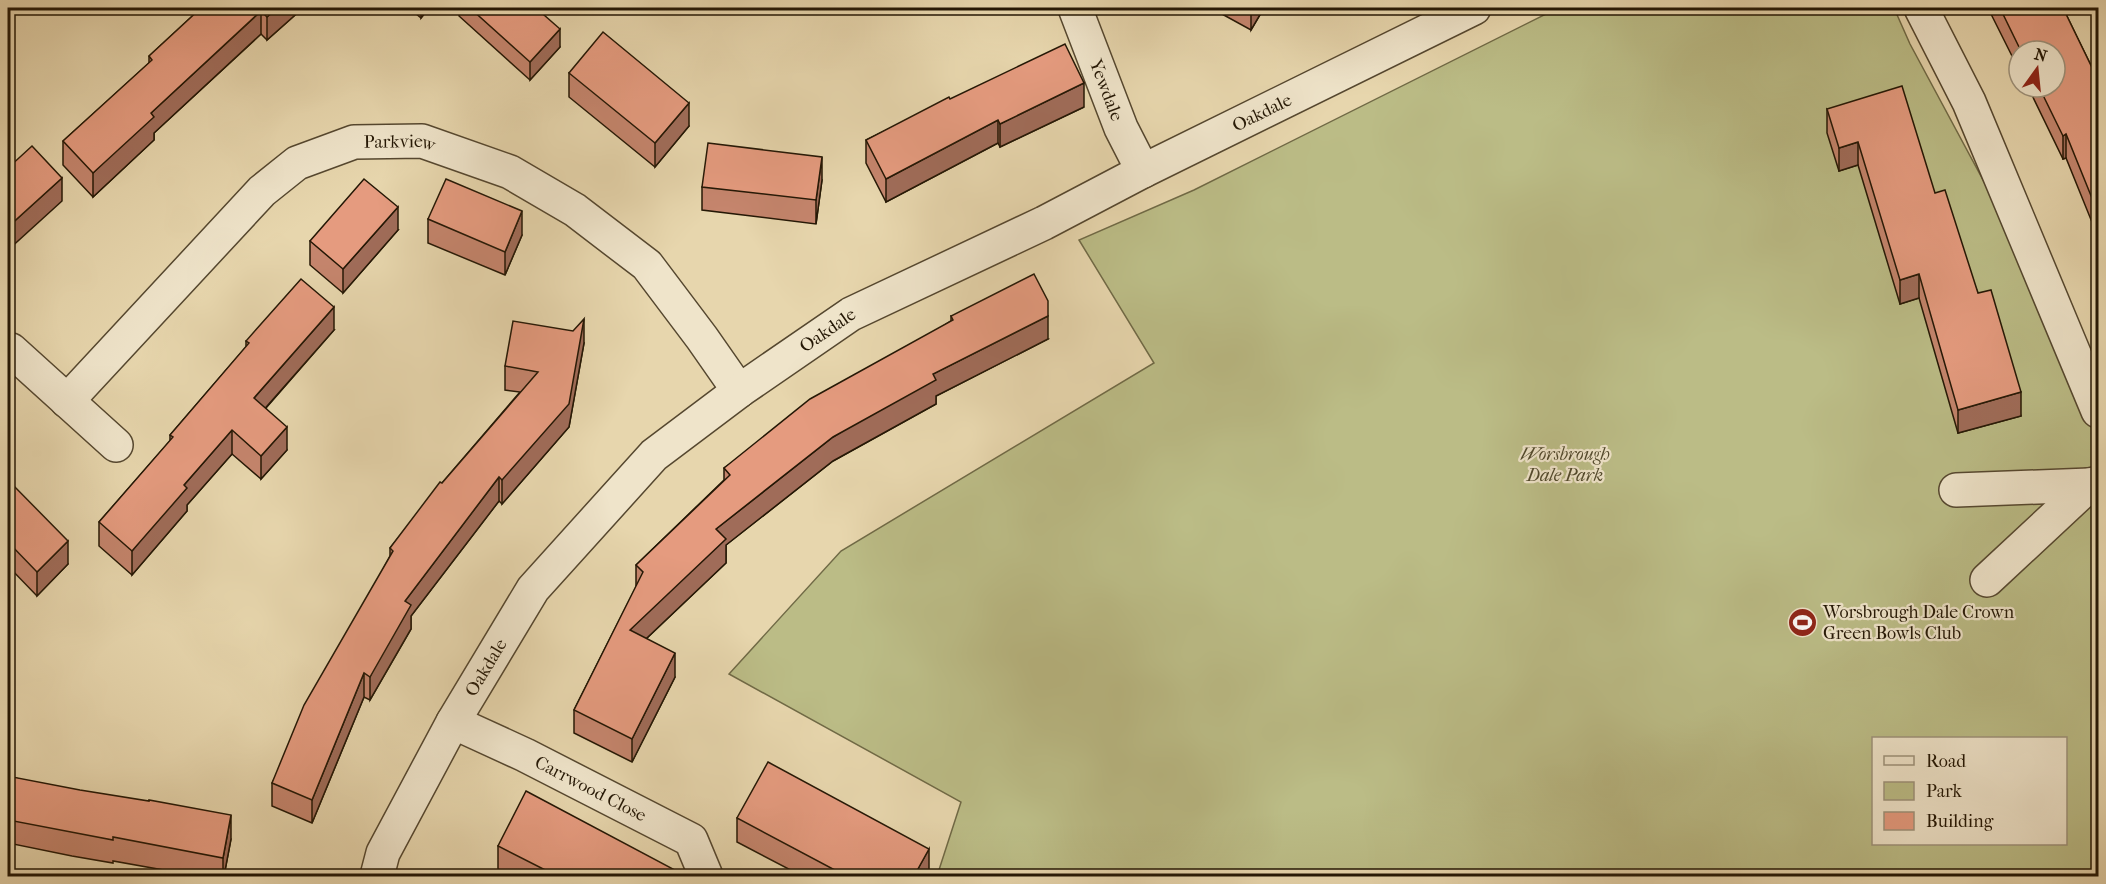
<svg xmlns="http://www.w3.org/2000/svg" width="2106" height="884" font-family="'IM FELL French Canon',serif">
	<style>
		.green { fill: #bbbc86; stroke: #706a46; stroke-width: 1.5; fill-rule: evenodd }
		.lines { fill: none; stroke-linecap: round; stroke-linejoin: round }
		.minor-casing { stroke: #55472f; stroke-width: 36 }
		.minor { stroke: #efe4ca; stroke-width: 33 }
		.wall { fill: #c5856d; stroke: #241705; stroke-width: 1.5 }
		.shaded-wall { fill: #a06c59; stroke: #241705; stroke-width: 1.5 }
		.building { fill: #e59b7f; stroke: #241705; stroke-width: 1.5 }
		.labels { text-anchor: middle; stroke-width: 4.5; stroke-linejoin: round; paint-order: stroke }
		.street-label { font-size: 18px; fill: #241705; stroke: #efe4ca }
		.park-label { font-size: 18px; font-style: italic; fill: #51492c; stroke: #efe4ca }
		.poi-label { font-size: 18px; fill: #241705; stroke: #efe4ca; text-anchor: start }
	</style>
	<rect width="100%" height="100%" fill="#e7d6ad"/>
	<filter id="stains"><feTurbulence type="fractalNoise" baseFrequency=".00333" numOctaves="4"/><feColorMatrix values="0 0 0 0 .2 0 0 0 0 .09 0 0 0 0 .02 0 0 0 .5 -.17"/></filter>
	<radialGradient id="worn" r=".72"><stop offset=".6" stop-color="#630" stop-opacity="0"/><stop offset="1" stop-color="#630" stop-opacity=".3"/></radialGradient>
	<path class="green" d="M1558,8H1894L1910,44L2026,260L2098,435V876H937L961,802L729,674L841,551L1154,363L1079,240L1194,190ZM1874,738H2066V844H1874Z"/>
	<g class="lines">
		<defs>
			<g id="minor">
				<path id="s1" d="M1075,8L1121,128L1143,171"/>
				<path d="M1921,8L1969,102L2098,411"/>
				<path d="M11,350L116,445"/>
				<path id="s2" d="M67,401L262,191L297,163L354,142L422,141L510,172L575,210L647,265L702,338L739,391"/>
				<path d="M1956,490L2089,485"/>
				<path d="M1987,580L2089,485L2098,483"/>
				<path id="s3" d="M453,722L525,755L691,840L706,876"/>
				<path id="s4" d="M377,876L383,853L453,722L533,589L654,455L739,391L851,314L1044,223L1143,171L1474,8"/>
			</g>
		</defs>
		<use href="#minor" class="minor-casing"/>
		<use href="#minor" class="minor"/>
	</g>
	<g class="wall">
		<path d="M201,8H303L267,40L261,34L154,133V140L93,197L63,165V141L149,63V56Z"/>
		<path d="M409,8H429L421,18Z"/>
		<path d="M459,8H536L560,47L530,80L459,16Z"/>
		<path d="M1211,8H1264L1251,30Z"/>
		<path d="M1988,8H2063L2098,80V237L2066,158L2063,159L2028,87H2055V51H2019V70Z"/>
		<path d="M569,73L689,126L655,167L569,97Z"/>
		<path d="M950,99L1084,107L1000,147L998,143L886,202L866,163V140Z"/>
		<path d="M1827,109L1935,193L1978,293L2021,416L1958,433L1919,298L1900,304L1858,165L1839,171L1827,133Z"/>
		<path d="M822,180L816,224L702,210V187Z"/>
		<path d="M428,219L522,235L505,275L428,243Z"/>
		<path d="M398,230L343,293L310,265V241Z"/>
		<path d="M951,316L1048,339L936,396V404L833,461L726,545V563L646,639L675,677L632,762L574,733V710L636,587V565L724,480V468L951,321Z"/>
		<path d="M334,330L266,408L287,450L261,479L232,454L187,505V511L132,575L99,546V522L170,441V435L246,347V341Z"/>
		<path d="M584,343L569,427L502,504L499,501L411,616V629L370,700L364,697L312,823L272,806V783L390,556V548L442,483L520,392L505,390V366Z"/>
		<path d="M8,484L68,564L37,596L8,566Z"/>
		<path d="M8,774L12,777L231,839L224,876H197L113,861V863L72,856L8,843Z"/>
		<path d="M737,818L929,872L926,876H802L737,842Z"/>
		<path d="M498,846L673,876H512L498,869Z"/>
	</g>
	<g class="shaded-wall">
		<path d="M277,8H303L267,40V17Z"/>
		<path d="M421,8H429L421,18Z"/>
		<path d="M1251,8H1264L1251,30Z"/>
		<path d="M261,11V34L154,133V140L93,197V173L151,113Z"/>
		<path d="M560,29V47L530,80V62Z"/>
		<path d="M1084,83V107L1000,147V124Z"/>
		<path d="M689,103V126L655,167V143Z"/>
		<path d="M998,120V143L886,202V179Z"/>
		<path d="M2066,134V158L2063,159V136Z"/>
		<path d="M1858,142V165L1839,171V148Z"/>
		<path d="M822,157V180L816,224V200Z"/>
		<path d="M62,178V201L8,250V227Z"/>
		<path d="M398,207V230L343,293V269Z"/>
		<path d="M522,211V235L505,275V252Z"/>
		<path d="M1919,274V298L1900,304V280Z"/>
		<path d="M334,307V330L254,421V398Z"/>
		<path d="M1048,316V339L936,396V404L833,461L726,545V563L630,654V630L716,529L833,437L933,374Z"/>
		<path d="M584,319V343L569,427L502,504V480Z"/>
		<path d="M2021,392V416L1958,433V410Z"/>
		<path d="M287,427V450L261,479V456Z"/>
		<path d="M232,430V454L187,505V511L132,575V551L184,485Z"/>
		<path d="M499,477V501L411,616V629L370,700V677L405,601Z"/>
		<path d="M68,541V564L37,596V572Z"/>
		<path d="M675,653V677L632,762V739Z"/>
		<path d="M364,673V697L312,823V800Z"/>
		<path d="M231,815V839L224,876H223V858Z"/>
		<path d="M929,849V872L926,876H914Z"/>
	</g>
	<g class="building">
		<path d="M201,8H277L267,17L261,11L151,113L154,117L93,173L63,141L152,60L149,56Z"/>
		<path d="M470,8H536L560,29L530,62Z"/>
		<path d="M2000,8H2063L2098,80V213L2066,134L2063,136L2039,87H2055V51H2021Z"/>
		<path d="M603,32L689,103L655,143L569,73Z"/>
		<path d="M1065,44L1084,83L1000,124L998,120L886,179L866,140L949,97L950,99Z"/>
		<path d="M1902,86L1935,193L1945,190L1978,293L1991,290L2021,392L1958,410L1919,274L1900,280L1858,142L1839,148L1827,109Z"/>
		<path d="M708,143L822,157L816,200L702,187Z"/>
		<path d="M32,146L62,178L8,227V168Z"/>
		<path d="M364,179L398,207L343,269L310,241Z"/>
		<path d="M446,179L522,211L505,252L428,219Z"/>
		<path d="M1034,274L1048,301V316L933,374L936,380L833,437L716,529L726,539L630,630L675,653L632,739L574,710L643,572L636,565L730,475L724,468L810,399L953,320L951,316Z"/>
		<path d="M301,279L334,307L254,398L287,427L261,456L232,430L184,485L187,488L132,551L99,522L173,437L170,435L249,343L246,341Z"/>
		<path d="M584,319L569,404L502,480L499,477L405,601L411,605L370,677L364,673L312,800L272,783L304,705L393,551L390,548L440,482L442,483L538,372L505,366L513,321L573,331Z"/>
		<path d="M10,482L68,541L37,572L8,542V484Z"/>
		<path d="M768,762L929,849L914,876H846L737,818Z"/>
		<path d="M8,774L12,775V777L80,790L149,801V800L231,815L223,858L113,837V840L8,820Z"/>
		<path d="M526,791L673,869L670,876H557L498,846Z"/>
	</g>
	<defs>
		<symbol id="stadium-disc" viewBox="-11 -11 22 22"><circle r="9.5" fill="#8f2418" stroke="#efe4ca"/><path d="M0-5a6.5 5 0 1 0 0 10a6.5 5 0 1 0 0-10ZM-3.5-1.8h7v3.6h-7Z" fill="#fff"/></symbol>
	</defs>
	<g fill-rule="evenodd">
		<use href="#stadium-disc" x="1786" y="606" width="33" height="33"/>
	</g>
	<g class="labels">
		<g class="street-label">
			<text dy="6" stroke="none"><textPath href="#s1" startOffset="88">Yewdale</textPath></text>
			<text dy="6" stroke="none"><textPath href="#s4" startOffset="1208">Oakdale</textPath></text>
			<text dy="6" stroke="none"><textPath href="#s2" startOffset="438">Parkview</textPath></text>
			<text dy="6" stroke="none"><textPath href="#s4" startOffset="722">Oakdale</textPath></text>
			<text dy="6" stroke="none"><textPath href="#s4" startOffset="236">Oakdale</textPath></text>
			<text dy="6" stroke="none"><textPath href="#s3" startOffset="153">Carrwood Close</textPath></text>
		</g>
		<g class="park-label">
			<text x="1565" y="460">Worsbrough<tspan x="1565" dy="21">Dale Park</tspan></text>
		</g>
		<g class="poi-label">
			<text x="1823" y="618">Worsbrough Dale Crown<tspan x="1823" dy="21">Green Bowls Club</tspan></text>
		</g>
	</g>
	<rect width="2106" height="884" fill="none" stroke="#e7d6ad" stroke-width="30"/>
	<rect x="9" y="9" width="2088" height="866" fill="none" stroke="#241705" stroke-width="3"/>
	<rect x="15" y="15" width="2076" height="854" fill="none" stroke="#241705" stroke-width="1.5"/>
	<rect x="1872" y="737" width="195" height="108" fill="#efe4ca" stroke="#9e927b" stroke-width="1.5"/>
	<rect x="1884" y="756" width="30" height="9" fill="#efe4ca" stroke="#9e927b" stroke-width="1.5"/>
	<text x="1926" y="767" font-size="18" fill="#241705">Road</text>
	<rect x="1884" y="782" width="30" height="18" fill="#bbbc86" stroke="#9e927b" stroke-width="1.5"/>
	<text x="1926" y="797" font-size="18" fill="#241705">Park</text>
	<rect x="1884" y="812" width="30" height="18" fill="#e59b7f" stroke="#9e927b" stroke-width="1.5"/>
	<text x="1926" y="827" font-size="18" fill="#241705">Building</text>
	<g transform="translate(2037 69) rotate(15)"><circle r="28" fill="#efe4ca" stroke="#9e927b" stroke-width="1.5"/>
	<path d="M0-4.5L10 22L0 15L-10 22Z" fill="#8f2418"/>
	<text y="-9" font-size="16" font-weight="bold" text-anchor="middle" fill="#241705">N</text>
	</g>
	<rect width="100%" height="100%" filter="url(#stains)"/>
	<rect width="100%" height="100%" fill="url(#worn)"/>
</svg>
